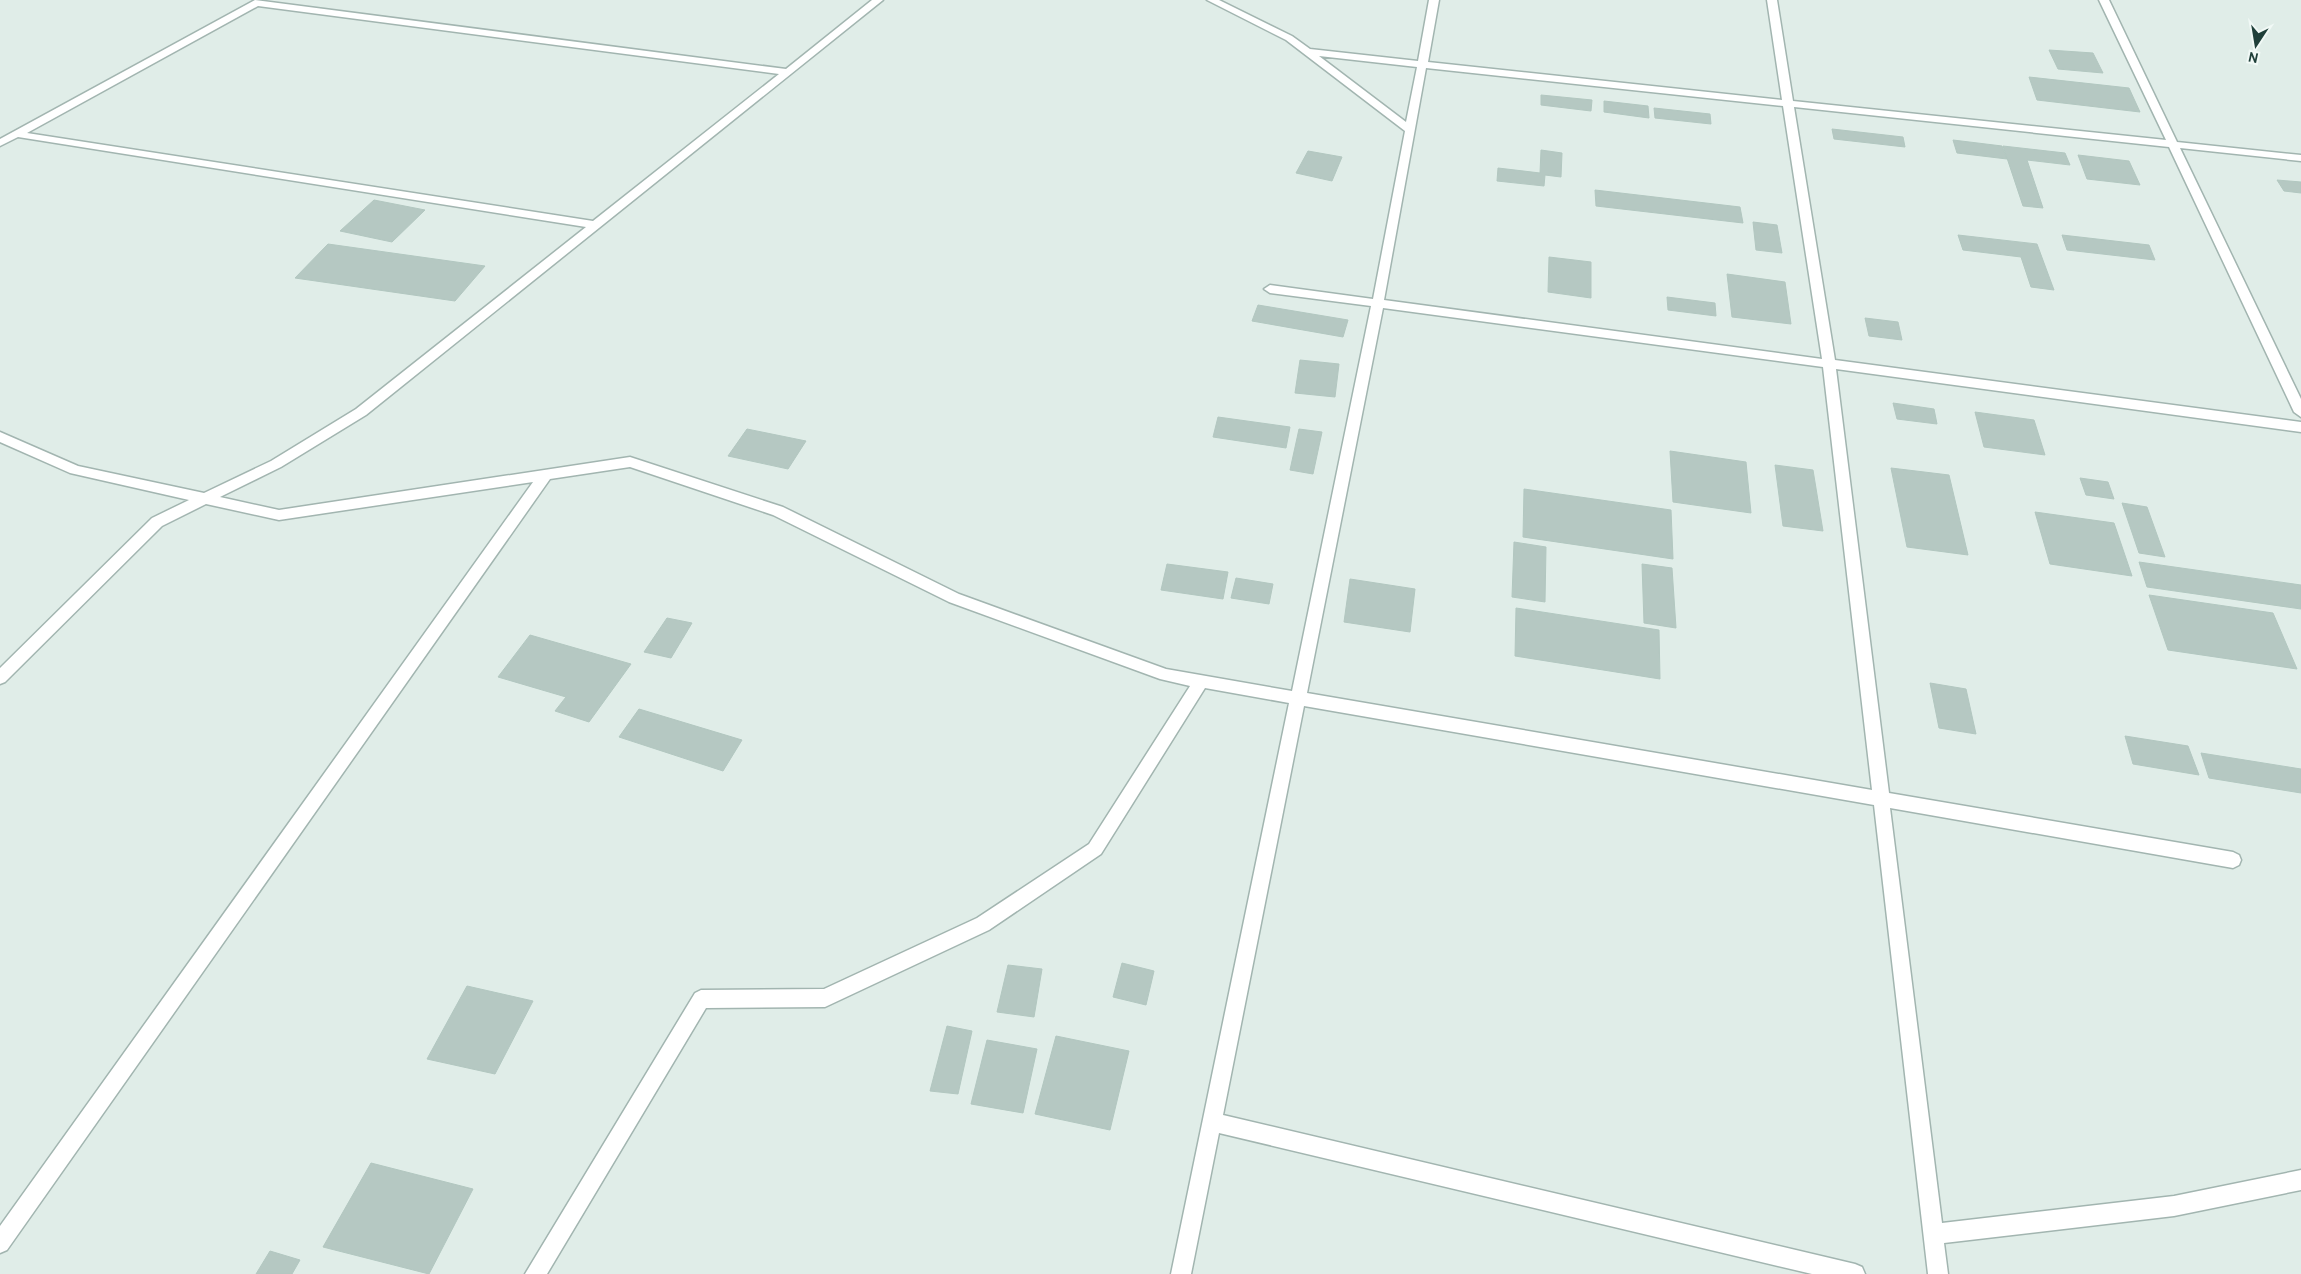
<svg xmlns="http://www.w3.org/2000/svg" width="2301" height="1274" font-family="Overpass,sans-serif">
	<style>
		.building { fill: #b5c8c2; stroke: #b2c7c0 }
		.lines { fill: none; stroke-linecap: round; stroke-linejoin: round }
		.minor-casing { stroke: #a2b5b0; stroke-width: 3 }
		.minor { fill: #fff; fill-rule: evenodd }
	</style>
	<rect width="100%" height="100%" fill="#e0ede8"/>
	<g class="building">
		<path d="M2049,50L2093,53L2103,73L2058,69Z"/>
		<path d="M2029,77L2129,88L2140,112L2037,100Z"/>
		<path d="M1541,95L1592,100L1591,111L1541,105Z"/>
		<path d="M1604,101L1648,106L1649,118L1604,112Z"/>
		<path d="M1654,108L1710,114L1711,124L1655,118Z"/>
		<path d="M1832,129L1903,137L1905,147L1834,139Z"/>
		<path d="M1953,140L2002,146L2007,159L1957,153Z"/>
		<path d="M2003,146L2065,153L2070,165L2027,160L2043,208L2023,206Z"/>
		<path d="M1541,150L1562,153L1561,177L1545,175L1544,186L1497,181L1498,168L1540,173Z"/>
		<path d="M1308,151L1342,157L1332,181L1296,173Z"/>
		<path d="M2078,155L2129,161L2140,185L2087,179Z"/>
		<path d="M2277,180L2301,182V193L2284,191Z"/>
		<path d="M1595,190L1740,207L1743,223L1596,206Z"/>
		<path d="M374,200L425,210L392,242L340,231Z"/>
		<path d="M1753,222L1777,225L1782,253L1756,250Z"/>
		<path d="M1958,235L2037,244L2054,290L2031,287L2021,257L1963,250Z"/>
		<path d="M2062,235L2149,245L2155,260L2067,250Z"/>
		<path d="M328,244L485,266L455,301L295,278Z"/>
		<path d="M1549,257L1591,262V298L1548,292Z"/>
		<path d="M1727,274L1785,282L1791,324L1732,317Z"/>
		<path d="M1667,297L1715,303L1716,316L1668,310Z"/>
		<path d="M1258,305L1348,320L1343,337L1252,321Z"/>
		<path d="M1865,318L1898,322L1902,340L1869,336Z"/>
		<path d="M1300,360L1339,364L1335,397L1295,393Z"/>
		<path d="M1893,403L1934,409L1937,424L1897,419Z"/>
		<path d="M1975,412L2034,420L2045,455L1984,447Z"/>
		<path d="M1218,417L1290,427L1286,448L1213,437Z"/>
		<path d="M747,429L806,441L788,469L728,456Z"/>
		<path d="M1299,429L1322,432L1313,474L1290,470Z"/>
		<path d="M1670,451L1746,462L1751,513L1673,502Z"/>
		<path d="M1775,465L1813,470L1823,531L1783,526Z"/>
		<path d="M1891,468L1949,475L1968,555L1907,547Z"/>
		<path d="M2080,478L2108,482L2114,499L2086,495Z"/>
		<path d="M1524,489L1671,510L1673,559L1523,537Z"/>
		<path d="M2122,503L2147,507L2165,557L2139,553Z"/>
		<path d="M2035,512L2114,523L2132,576L2050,564Z"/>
		<path d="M1514,542L1546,547L1545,602L1512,597Z"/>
		<path d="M2139,562L2301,585V609L2147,587Z"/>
		<path d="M1167,564L1228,572L1223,599L1161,590Z"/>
		<path d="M1642,564L1672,568L1676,628L1644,623Z"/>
		<path d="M1236,578L1273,584L1269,604L1231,598Z"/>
		<path d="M1350,579L1415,589L1410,632L1344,622Z"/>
		<path d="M2149,595L2273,613L2297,669L2168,650Z"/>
		<path d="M1516,608L1659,630L1660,679L1515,656Z"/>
		<path d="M667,618L692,623L671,658L644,652Z"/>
		<path d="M530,635L631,664L589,722L555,711L566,697L498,677Z"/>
		<path d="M1930,683L1966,689L1976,734L1939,728Z"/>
		<path d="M639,709L742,740L723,771L619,737Z"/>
		<path d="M2125,736L2188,746L2199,775L2133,764Z"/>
		<path d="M2201,753L2301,769V793L2209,778Z"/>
		<path d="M1122,963L1154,971L1146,1005L1113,997Z"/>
		<path d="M1008,965L1042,969L1034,1017L997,1012Z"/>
		<path d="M467,986L533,1001L495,1074L427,1059Z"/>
		<path d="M947,1026L972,1031L958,1094L930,1091Z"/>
		<path d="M1056,1036L1129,1051L1110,1130L1035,1114Z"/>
		<path d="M987,1040L1037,1049L1023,1113L971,1104Z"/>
		<path d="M371,1163L473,1189L429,1274L323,1247Z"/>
		<path d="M270,1251L300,1260L292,1274H256Z"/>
	</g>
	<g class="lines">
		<defs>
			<path id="minor" d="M255,0L786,69L872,0H883L366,415L281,467L220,497L279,510L630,457L783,507L959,594L1166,669L1292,691L1371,306L1270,293L1264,289L1270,285L1373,299L1405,131L1286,40L1207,0H1219L1292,36L1310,49L1418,61L1429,0H1439L1428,62L1782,100L1767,0H1777L1793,101L2166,140L2099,0H2109L2177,142L2301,155V161L2180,148L2301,399V417L2294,412L2169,147L1794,107L1835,360L2301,422V432L1836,369L1889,793L2233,852L2239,855L2241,860L2239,865L2233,868L1890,808L1942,1223L2174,1196L2301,1170V1190L2174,1216L1944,1243L1948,1274H1928L1874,805L1304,706L1223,1115L1855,1264L1862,1267L1865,1274H1812L1219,1133L1191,1274H1171L1289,703L1205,688L1101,854L989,930L825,1007L706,1008L547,1274H525L695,993L701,990L824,989L977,918L1089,844L1190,686L1160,679L949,602L773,515L630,467L550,479L7,1250L0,1253V1226L533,482L279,520L206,504L162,526L5,682L0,684V668L152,518L189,500L70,473L0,442V432L78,466L204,493L271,461L356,409L586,227L18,137L0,146V139ZM258,6L779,74L593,221L27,133ZM1319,56L1417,67L1406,122ZM1426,68L1783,106L1822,359L1384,300ZM1383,308L1823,367L1872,790L1307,693Z"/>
		</defs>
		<use href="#minor" class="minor-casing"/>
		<use href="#minor" class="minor"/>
	</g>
	<g transform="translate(2256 45) rotate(192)" stroke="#f1f9f6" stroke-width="4" paint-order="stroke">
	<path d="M0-4L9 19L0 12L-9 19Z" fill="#1f3f39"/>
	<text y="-8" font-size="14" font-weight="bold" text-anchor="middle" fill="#1f3f39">N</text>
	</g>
</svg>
